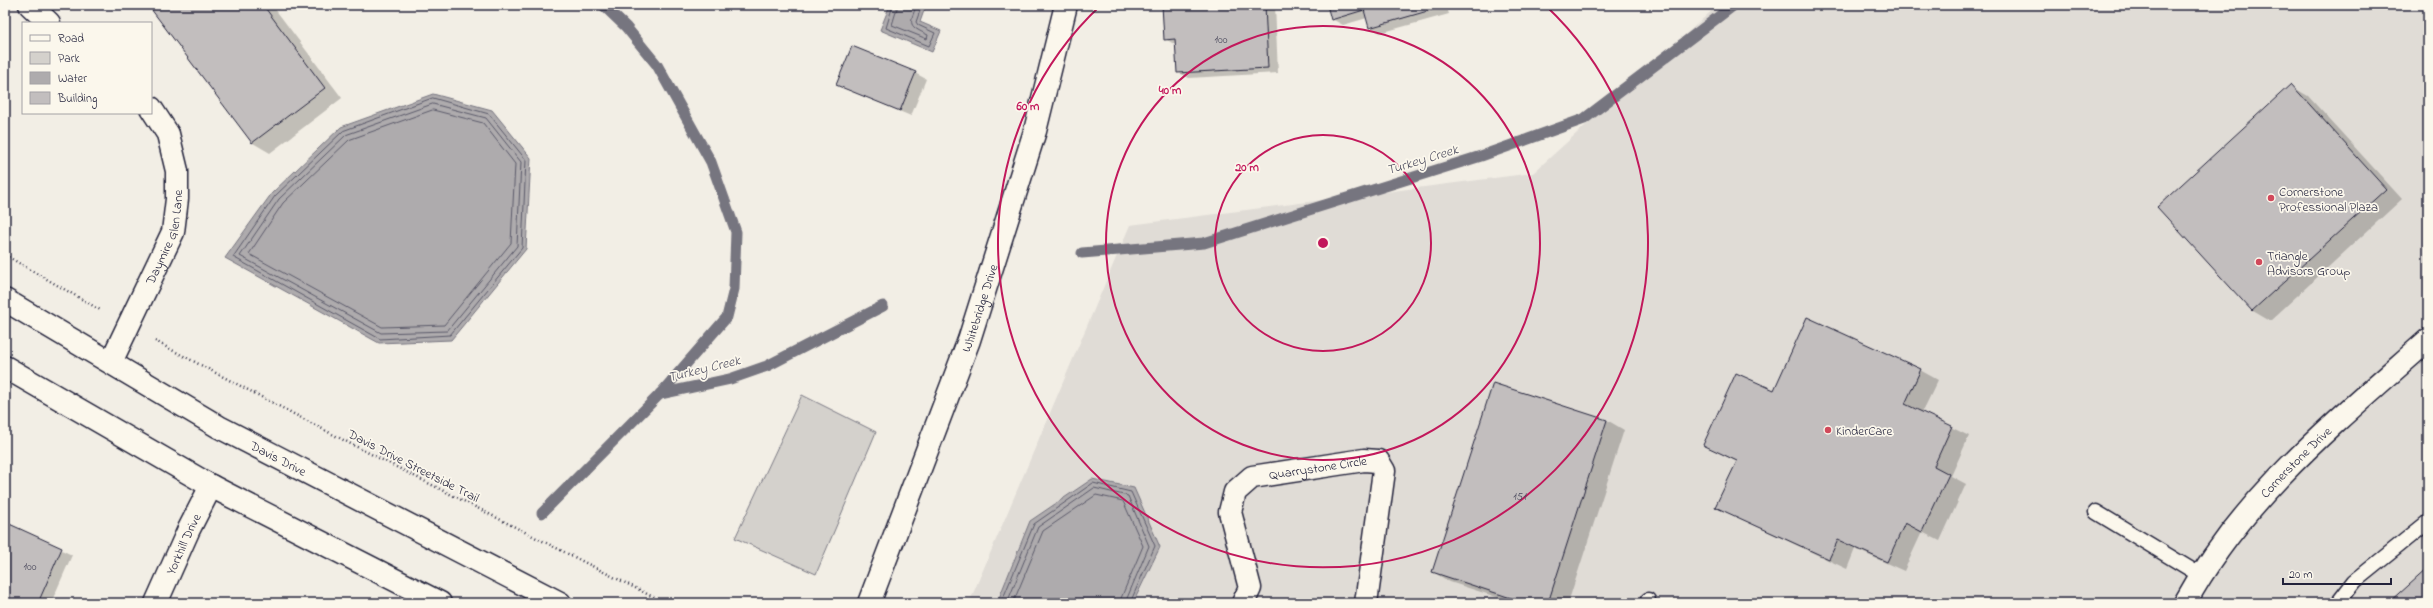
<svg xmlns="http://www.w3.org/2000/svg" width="2433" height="608" font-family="'Indie Flower',sans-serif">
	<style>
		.built { fill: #e0dcd6 }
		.green { fill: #d4d1cc; stroke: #7b7a84 }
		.water { fill: #aeabad; stroke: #76747f }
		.shadow { fill: #0003 }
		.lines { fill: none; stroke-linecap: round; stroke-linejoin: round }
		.shore { stroke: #5a5969; stroke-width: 1 }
		.stream { stroke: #76747f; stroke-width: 11 }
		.building { fill: #c2bebe; stroke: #22223b }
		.service-casing { stroke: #22223b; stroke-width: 17 }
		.minor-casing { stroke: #22223b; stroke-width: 25 }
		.primary-casing { stroke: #22223b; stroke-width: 25 }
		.path { stroke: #22223b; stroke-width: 2.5; stroke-dasharray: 1 3; stroke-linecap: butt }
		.service { stroke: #fbf7ec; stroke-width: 14 }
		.minor { stroke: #fbf7ec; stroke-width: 22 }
		.primary { stroke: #fbf7ec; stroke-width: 22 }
		.ring { fill: none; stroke: #c2185b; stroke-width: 2 }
		.poi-dot { fill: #d1495b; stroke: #fbf7ec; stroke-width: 1.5 }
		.labels { text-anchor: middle; stroke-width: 3.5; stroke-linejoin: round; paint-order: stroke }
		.number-label { font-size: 11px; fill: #4a495c }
		.poi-label { font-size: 13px; fill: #22223b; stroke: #fbf7ec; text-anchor: start }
		.street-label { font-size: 13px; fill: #22223b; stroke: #fbf7ec }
		.water-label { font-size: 14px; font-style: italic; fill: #535263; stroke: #fbf7ec }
		.centre { fill: #c2185b; stroke: #fbf7ec; stroke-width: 2 }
		.ring-label { font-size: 12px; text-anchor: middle; font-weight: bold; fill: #c2185b; stroke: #fbf7ec; stroke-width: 3.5; stroke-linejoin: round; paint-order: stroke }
	</style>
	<rect width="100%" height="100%" fill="#f2eee5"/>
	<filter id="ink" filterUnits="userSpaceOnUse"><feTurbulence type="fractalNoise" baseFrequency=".025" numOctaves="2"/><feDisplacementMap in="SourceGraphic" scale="8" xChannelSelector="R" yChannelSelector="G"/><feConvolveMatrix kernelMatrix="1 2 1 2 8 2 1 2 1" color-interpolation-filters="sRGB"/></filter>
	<g filter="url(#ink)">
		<path class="built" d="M1718,5H2428V603H969L1130,225L1533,173Z"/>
		<path class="green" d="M802,395L876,432L816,574L735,538Z"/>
		<g class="water">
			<path d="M890,5H926L920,22L941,31L932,52L880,30Z"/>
			<path d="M433,94L492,110L531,158L526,249L451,340L379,343L225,258L272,193L341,127Z"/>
			<path d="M1092,479L1134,488L1160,547L1133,603H997L1030,521Z"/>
		</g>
		<g class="shadow">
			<path d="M149,5H272L342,98L270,153L253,143Z"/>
			<path d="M1163,5H1275L1278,73L1189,78L1178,72L1176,45L1165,39Z"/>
			<path d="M1328,5H1446L1449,14L1380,33L1370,27L1367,18L1343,25L1332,19Z"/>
			<path d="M1514,5H1535L1525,11Z"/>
			<path d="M915,73L926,79L911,116L837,85Z"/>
			<path d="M2291,86L2308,96L2402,199L2270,321L2253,311L2159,207Z"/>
			<path d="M1920,370L1938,380L1922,413L1969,436L1951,476L1966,484L1940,541L1922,532L1904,571L1855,549L1847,569L1716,507L1737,462L1704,445L1775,392Z"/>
			<path d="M1607,420L1624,430L1568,603H1515L1450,582L1433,572Z"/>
			<path d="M5,523L72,555L51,603H13L5,598L8,586L5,585Z"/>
		</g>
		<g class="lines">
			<g class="shore">
				<path d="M893,5L886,28L929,46L935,33L918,25L916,22L922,5"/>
				<path d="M898,5L892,25L927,39L928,35C909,26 908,25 917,5"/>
				<path d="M433,98L489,114L526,160L522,248L450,335L380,339L233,257L275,196L343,131Z"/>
				<path d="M433,104L486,118L521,162L517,246L447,331L381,333L240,256L279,199L346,135Z"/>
				<path d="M433,110L483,123L515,164L511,243L444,325L382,327L249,254L283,203L349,140Z"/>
				<path d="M1001,603L1034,524L1093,483L1131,492L1155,546L1130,603"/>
				<path d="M1007,603L1038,527L1094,488L1128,496L1149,546L1125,603"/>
				<path d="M1013,603L1043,531L1096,495L1123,501L1143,546L1119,603"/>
			</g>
			<g class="stream">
				<path d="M1082,253L1204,243L1481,156L1584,119L1734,5"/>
				<path d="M660,394L730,379L767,366L883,306"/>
				<path d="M542,513L660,394L727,317L734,289L736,232L711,162L657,65L626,27L603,5"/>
			</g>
		</g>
		<g class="building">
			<path d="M148,5H263L325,88L252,143Z"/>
			<path d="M1162,5H1265L1268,68L1177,73L1175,39L1164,40Z"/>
			<path d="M1327,5H1438V8L1369,28L1364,10L1331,20Z"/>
			<path d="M852,46L916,72L900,111L836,85Z"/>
			<path d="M2291,84L2386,189L2252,311L2157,207Z"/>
			<path d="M1807,317L1921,369L1905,404L1952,426L1934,466L1949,474L1922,532L1905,523L1887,562L1838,540L1829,559L1715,507L1737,461L1703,445L1736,373L1774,390Z"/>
			<path d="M1493,383L1607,420L1548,603H1526L1432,572Z"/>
			<path d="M5,522L62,548L38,603H13L5,599L7,585H5Z"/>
			<path d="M2428,568V603H2389Z"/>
		</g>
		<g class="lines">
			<defs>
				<g id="service">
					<path d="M2096,512L2200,575"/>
					<path d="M1648,603V600"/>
					<path d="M2338,603L2355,581L2428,522"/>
				</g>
				<g id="minor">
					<path d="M30,5L49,23"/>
					<path id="s1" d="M111,362L173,232L177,199V171L168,134L151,108"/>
					<path id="s2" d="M156,603L189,529L211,486"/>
					<path id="s3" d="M869,603L969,340L1035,131L1066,5"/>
					<path id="s4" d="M1243,603L1250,588L1230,512L1235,492L1252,477L1364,460L1378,461L1384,471L1366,603"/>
					<path id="s5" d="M2185,603C2243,496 2338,420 2428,340"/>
				</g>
				<g id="primary">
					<path id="s6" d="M5,300L219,427L560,603"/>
					<path d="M5,367L211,486L440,603"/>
				</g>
			</defs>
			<use href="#service" class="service-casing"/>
			<use href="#minor" class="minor-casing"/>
			<use href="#primary" class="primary-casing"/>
			<g class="path">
				<path d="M5,255L102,311"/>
				<path d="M155,341L351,444L665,603"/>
			</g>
			<use href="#service" class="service"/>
			<use href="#minor" class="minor"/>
			<use href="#primary" class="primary"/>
		</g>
	</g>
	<g class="ring">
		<circle cx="1323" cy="243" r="108"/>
		<circle cx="1323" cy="243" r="217"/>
		<path d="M1545 5A325 325 0 1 1 1101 5"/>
	</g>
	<g class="poi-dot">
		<circle cx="2271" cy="198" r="4"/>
		<circle cx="2259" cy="262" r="4"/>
		<circle cx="1828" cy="430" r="4"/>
	</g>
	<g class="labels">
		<g class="number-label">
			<text x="1221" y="43">100</text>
			<text x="1520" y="500">151</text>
			<text x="30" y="570">100</text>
		</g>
		<g class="poi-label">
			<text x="2279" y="196">Cornerstone<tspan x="2279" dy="15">Professional Plaza</tspan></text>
			<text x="2267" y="260">Triangle<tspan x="2267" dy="15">Advisors Group</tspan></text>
			<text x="1836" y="435">KinderCare</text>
		</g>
		<g class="street-label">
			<text dy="5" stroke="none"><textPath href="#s1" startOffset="137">Daymire Glen Lane</textPath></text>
			<text dy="5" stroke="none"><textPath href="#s3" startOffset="315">Whitebridge Drive</textPath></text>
			<text dy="5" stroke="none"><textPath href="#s6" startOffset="316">Davis Drive</textPath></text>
			<text dy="5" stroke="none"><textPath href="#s5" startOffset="180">Cornerstone Drive</textPath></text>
			<text transform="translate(414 465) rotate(27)" y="5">Davis Drive Streetside Trail</text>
			<text dy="5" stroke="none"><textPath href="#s4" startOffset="205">Quarrystone Circle</textPath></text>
			<text dy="5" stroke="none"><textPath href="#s2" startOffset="65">Yorkhill Drive</textPath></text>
		</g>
		<g class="water-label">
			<text transform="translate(1422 159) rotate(-17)" y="5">Turkey Creek</text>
			<text transform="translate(704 368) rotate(-14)" y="5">Turkey Creek</text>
		</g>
	</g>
	<circle cx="1323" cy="243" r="6" class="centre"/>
	<g class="ring-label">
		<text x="1170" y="94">40 m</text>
		<text x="1028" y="110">60 m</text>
		<text x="1247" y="171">20 m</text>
	</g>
	<rect width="2433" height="608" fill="none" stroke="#fbf7ec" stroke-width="20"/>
	<rect x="10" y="10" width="2413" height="588" fill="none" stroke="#22223b" stroke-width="1.5" filter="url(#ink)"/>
	<rect x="22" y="22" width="130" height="92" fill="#fbf7ec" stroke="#a4a2a5"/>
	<rect x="30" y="35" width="20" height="6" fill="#fbf7ec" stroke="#a4a2a5"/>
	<text x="58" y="42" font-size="12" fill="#22223b">Road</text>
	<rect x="30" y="52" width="20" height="12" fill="#d4d1cc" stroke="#a4a2a5"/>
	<text x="58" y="62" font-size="12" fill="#22223b">Park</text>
	<rect x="30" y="72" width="20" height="12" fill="#aeabad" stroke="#a4a2a5"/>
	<text x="58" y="82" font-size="12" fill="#22223b">Water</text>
	<rect x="30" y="92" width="20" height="12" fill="#c2bebe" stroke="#a4a2a5"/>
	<text x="58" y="102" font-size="12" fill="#22223b">Building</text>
	<path d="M2283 578v6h108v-6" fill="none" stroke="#22223b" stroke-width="2"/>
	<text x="2289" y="578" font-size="12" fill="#22223b" stroke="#fbf7ec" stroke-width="3" paint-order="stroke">20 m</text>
</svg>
